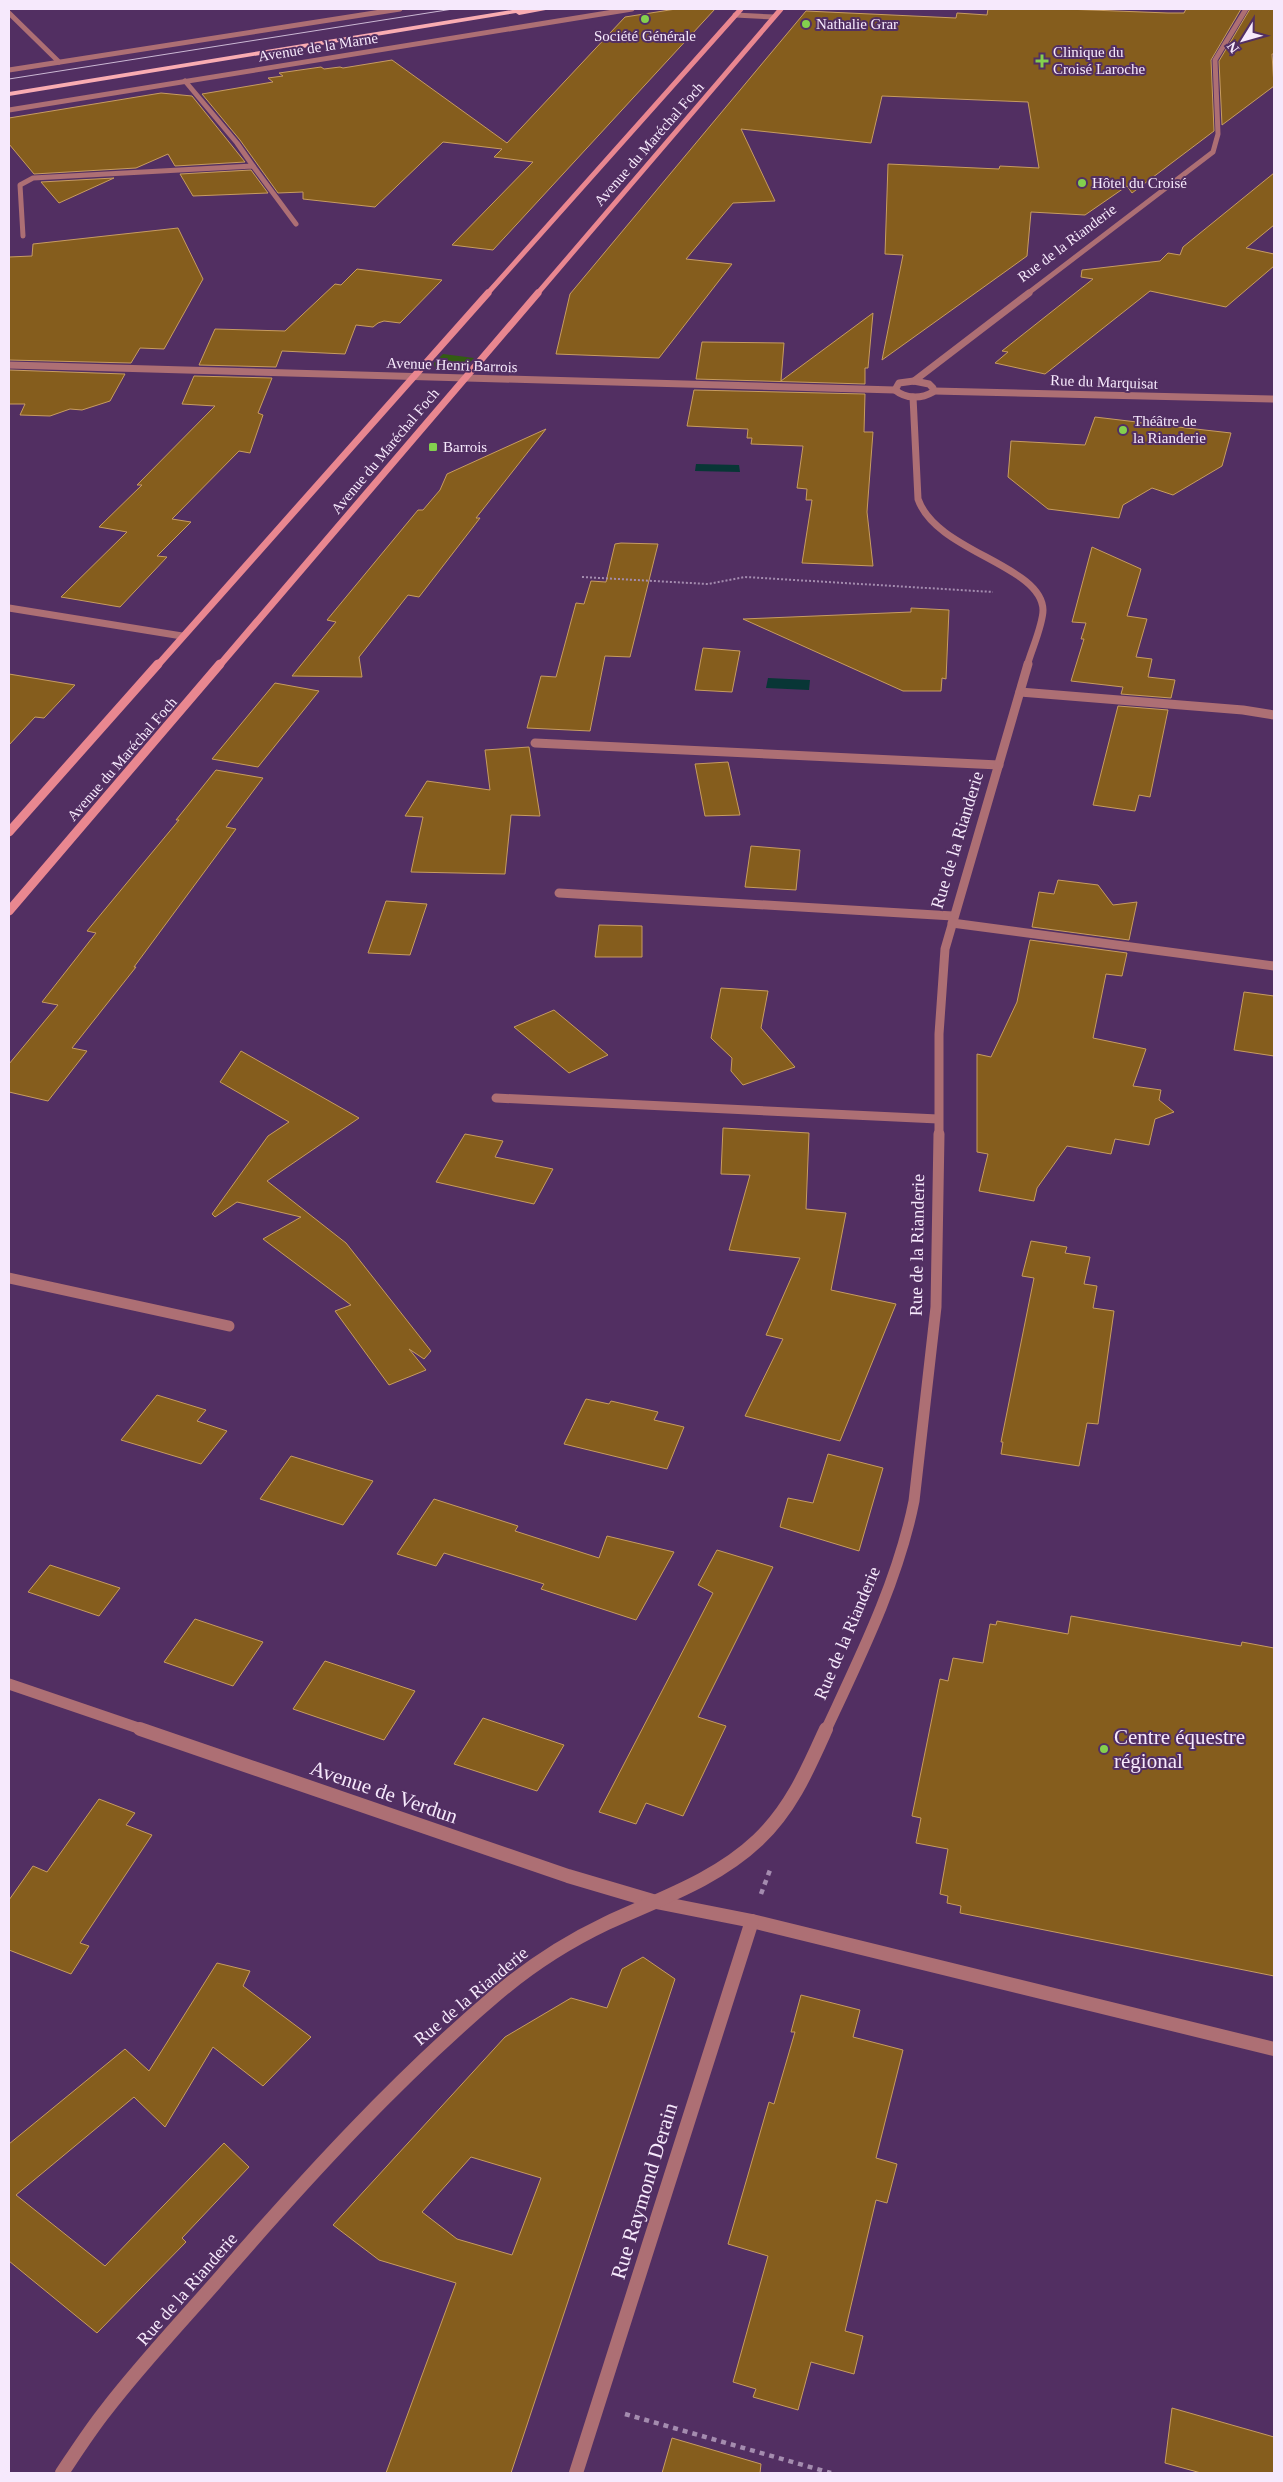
<svg xmlns="http://www.w3.org/2000/svg" width="1283" height="2482" font-family="Georgia,serif">
	<style>
		.green { fill: #335c13 }
		.water { fill: #083636 }
		.building { fill: #855d1d; stroke: #c79c60; fill-rule: evenodd }
		.lines { fill: none; stroke-linecap: round; stroke-linejoin: round }
		.path-far1 { stroke: #a48caf; stroke-width: 2; stroke-dasharray: 2 2; stroke-linecap: butt }
		.path { stroke: #a48caf; stroke-width: 4.5; stroke-dasharray: 5 5; stroke-linecap: butt }
		.service-far3 { stroke: #ad6f74; stroke-width: 5 }
		.service-far2 { stroke: #ad6f74; stroke-width: 9 }
		.service-far1 { stroke: #ad6f74; stroke-width: 11 }
		.service { stroke: #ad6f74; stroke-width: 14 }
		.minor-far4 { stroke: #ad6f74; stroke-width: 5 }
		.minor-far3 { stroke: #ad6f74; stroke-width: 7 }
		.minor-far2 { stroke: #ad6f74; stroke-width: 9 }
		.minor-far1 { stroke: #ad6f74; stroke-width: 11 }
		.minor { stroke: #ad6f74; stroke-width: 14 }
		.tertiary { stroke: #ad6f74; stroke-width: 5 }
		.secondary-far2 { stroke: #e98790; stroke-width: 5 }
		.secondary-far1 { stroke: #e98790; stroke-width: 7 }
		.secondary { stroke: #e98790; stroke-width: 9 }
		.primary { fill: #f9acb2; fill-rule: evenodd }
		.tram { stroke: #cbb8d4; stroke-width: 1 }
		.poi-dot { fill: #83d04e; stroke: #522f62; stroke-width: 2 }
		.labels { text-anchor: middle; stroke-width: 4; stroke-linejoin: round; paint-order: stroke }
		.far-poi-label { font-size: 15px; fill: #f6e9fc; stroke: #522f62; text-anchor: start }
		.far-street-label { font-size: 15px; fill: #f6e9fc; stroke: #522f62 }
		.street-label { font-size: 18px; fill: #f6e9fc; stroke: #522f62 }
		.near-poi-label { font-size: 21px; fill: #f6e9fc; stroke: #522f62; text-anchor: start }
		.near-street-label { font-size: 21px; fill: #f6e9fc; stroke: #522f62 }
	</style>
	<rect width="100%" height="100%" fill="#522f62"/>
	<path class="green" d="M443,354L474,358L464,369L435,368L434,363Z"/>
	<g class="water">
		<path d="M696,464L739,465L740,472L695,471Z"/>
		<path d="M768,678L810,680L809,690L766,688Z"/>
	</g>
	<g class="building">
		<path d="M676,9H715L493,250L452,245L533,162L494,157L502,149L443,142L375,207L303,199V192L278,193L240,140L202,94L273,82L268,78L283,76L279,73L321,67L324,69L340,67L343,68L392,60L507,143L625,17Z"/>
		<path d="M988,9H1065L1168,13H1184L1186,9H1241L1211,60L1214,131L1132,193L1127,186L1085,215L1031,212L1027,256L882,360L903,255L885,254L888,164L999,169L1000,166L1039,168L1028,102L882,96L871,143L741,129L775,201L733,203L686,259L732,264L659,358L556,354L570,294L806,11L956,18L957,13L987,15Z"/>
		<path d="M1250,9H1274V54H1272L1274,86L1222,125L1219,61Z"/>
		<path d="M161,93L192,96L245,162L175,166L168,154L136,168L34,174L9,144V118Z"/>
		<path d="M251,170L268,193L193,196L180,174Z"/>
		<path d="M1274,173V225L1246,248L1274,254V266L1226,307L1150,291L1045,374L995,363L1008,352L1002,351L1093,279L1081,277L1082,270L1160,261L1168,253L1180,255L1183,247Z"/>
		<path d="M114,178L59,203L41,182Z"/>
		<path d="M178,228L203,279L164,349L140,348L131,363L9,360V257L32,256L33,244Z"/>
		<path d="M357,269L442,280L400,323L384,321L378,323L373,327L356,325L345,354L282,351L276,367L199,365L215,329L285,331L335,284L341,285Z"/>
		<path d="M873,313L868,368H865V384L696,379L702,342L784,343L781,381Z"/>
		<path d="M9,370L125,374L110,401L82,410L70,409L50,416L20,415L25,404H9Z"/>
		<path d="M194,376L272,378L258,413L263,415L250,453L239,451L172,519L191,522L157,556L167,557L120,607L61,597L127,532L99,527L142,485H137L215,406L182,404Z"/>
		<path d="M694,390L865,394L864,432H873L867,512L873,566L802,563L812,500H806L807,489L797,488L803,446L751,444L752,438H747L748,429L687,426Z"/>
		<path d="M1095,417L1187,428L1231,433L1222,466L1173,495L1152,488L1123,505L1119,518L1048,509L1008,477L1011,441L1085,445Z"/>
		<path d="M546,429L476,518H480L419,597L408,595L359,657L362,677L292,676L336,622L327,620L418,510H423L440,490L447,474Z"/>
		<path d="M621,543L658,544L630,657L605,656L590,731L527,728L541,676L556,677L576,603L584,604L591,581L606,582L615,544Z"/>
		<path d="M1092,547L1141,569L1127,616L1147,619L1136,657L1152,659L1148,677L1175,680L1171,698L1121,694L1123,687L1071,681L1084,639H1081L1086,623L1072,622Z"/>
		<path d="M911,608L949,610L946,679L942,678L941,691H903L743,619L911,612Z"/>
		<path d="M703,648L740,651L732,692L695,690Z"/>
		<path d="M9,674L75,685L44,718L35,717L9,745Z"/>
		<path d="M275,683L319,691L258,767L212,759Z"/>
		<path d="M1118,706L1168,710L1150,797L1139,795L1135,811L1093,805Z"/>
		<path d="M529,747L540,816L511,815L505,874L411,872L423,817L405,816L427,781L490,790L485,750Z"/>
		<path d="M728,762L740,815L705,816L695,764Z"/>
		<path d="M216,770L263,778L226,827L236,829L134,967H136L72,1048L87,1051L48,1101L9,1092V1064L58,1005L42,1002L96,933L87,931L179,820H176Z"/>
		<path d="M751,846L800,850L796,890L745,887Z"/>
		<path d="M1058,880L1098,885L1113,905L1137,902L1129,940L1032,927L1039,892L1054,894Z"/>
		<path d="M386,901L427,904L410,955L368,953Z"/>
		<path d="M599,925L642,926V957H595Z"/>
		<path d="M1030,940L1127,953L1122,976L1106,974L1093,1038L1146,1049L1133,1086L1161,1090L1159,1100L1174,1112L1155,1119L1149,1145L1115,1139L1111,1154L1067,1146L1037,1188L1034,1201L979,1191L988,1154L977,1152V1054L991,1057L1017,1002Z"/>
		<path d="M721,988L768,991L761,1028L795,1067L743,1085L731,1071L732,1058L711,1038Z"/>
		<path d="M1244,992L1274,996V1056L1234,1050Z"/>
		<path d="M554,1010L608,1055L569,1073L514,1027Z"/>
		<path d="M241,1051L359,1118L267,1181L346,1243L431,1351L424,1359L409,1349L426,1370L389,1385L335,1311L351,1305L263,1239L301,1217L237,1202L215,1217L212,1214L268,1136L289,1122L220,1082Z"/>
		<path d="M723,1128L809,1133L806,1209L846,1213L831,1290L896,1304L840,1441L745,1416L783,1339L766,1335L800,1258L729,1250L750,1175L721,1174Z"/>
		<path d="M465,1134L503,1141L495,1157L553,1169L534,1204L436,1182Z"/>
		<path d="M1031,1241L1067,1247L1065,1253L1090,1257L1084,1284L1097,1286L1093,1308L1114,1311L1098,1424L1087,1423L1079,1466L1001,1454L1003,1442H1001L1034,1278L1022,1276Z"/>
		<path d="M157,1395L206,1410L197,1421L227,1431L201,1464L121,1440Z"/>
		<path d="M586,1399L609,1404L611,1401L658,1412L654,1420L684,1427L667,1469L564,1444Z"/>
		<path d="M828,1454L883,1468L859,1551L780,1527L788,1498L813,1503Z"/>
		<path d="M291,1456L373,1481L343,1525L260,1499Z"/>
		<path d="M434,1499L518,1526L515,1531L599,1558L607,1536L674,1552L636,1620L541,1589L544,1584L444,1553L436,1566L397,1554Z"/>
		<path d="M717,1550L773,1567L698,1717L726,1726L683,1816L646,1803L636,1824L599,1812L713,1593L698,1585Z"/>
		<path d="M50,1565L120,1588L99,1616L28,1592Z"/>
		<path d="M1071,1616L1241,1646L1242,1642L1274,1648V1976L960,1913L961,1906L947,1903L948,1896L940,1894L948,1849L916,1843L921,1818L912,1816L940,1679L948,1681L953,1658L983,1663L990,1624L996,1625L997,1621L1068,1634Z"/>
		<path d="M195,1619L263,1642L233,1686L164,1662Z"/>
		<path d="M325,1661L415,1691L384,1740L293,1709Z"/>
		<path d="M483,1718L564,1745L537,1791L454,1764Z"/>
		<path d="M99,1799L135,1813L126,1825L152,1835L80,1943L89,1946L71,1974L9,1950V1900L33,1866L47,1872Z"/>
		<path d="M643,1957L675,1979L511,2473H386L456,2283L379,2260L333,2225L505,2037L571,1998L607,2008L622,1969ZM471,2157L541,2178L512,2255L457,2239L422,2212Z"/>
		<path d="M217,1963L250,1971L243,1986L311,2037L263,2086L213,2047L165,2127L134,2097L16,2195L105,2266L224,2143L249,2167L182,2238L186,2242L97,2333L9,2261V2144L125,2049L149,2071Z"/>
		<path d="M801,1995L860,2010L853,2037L903,2050L876,2158L897,2164L887,2203L876,2200L845,2331L863,2336L854,2374L811,2362L798,2410L753,2397L756,2389L733,2382L768,2256L728,2244L769,2102L774,2104L795,2032H791Z"/>
		<path d="M1172,2408L1274,2437V2473H1201L1165,2463Z"/>
		<path d="M672,2438L761,2464L760,2473H662Z"/>
	</g>
	<g class="lines">
		<path class="path-far1" d="M582,577L708,584L745,577L993,592"/>
		<g class="path">
			<path d="M761,1894L770,1870"/>
			<path d="M625,2414L831,2473"/>
		</g>
		<path class="service-far3" d="M23,236L20,185L33,178L253,166L296,224"/>
		<g class="service-far2">
			<path d="M1020,692L1243,710L1274,715"/>
			<path d="M535,743L999,765"/>
			<path d="M559,893L953,916"/>
			<path d="M952,923L1274,966"/>
			<path d="M496,1098L938,1119"/>
		</g>
		<path class="service-far1" d="M9,1278L229,1326"/>
		<path class="service" d="M752,1921L1274,2049"/>
		<g class="minor-far4">
			<path d="M9,13L59,62"/>
			<path d="M735,15L774,17"/>
			<path d="M185,81L237,143L253,166"/>
			<path d="M1027,294L1213,152L1218,134L1215,60L1246,9"/>
		</g>
		<g class="minor-far3">
			<path d="M9,365L895,390"/>
			<path d="M914,381L1029,293"/>
			<path d="M914,381L929,384L933,388V392C921,399 906,399 895,390L899,383Z"/>
			<path d="M934,391L1274,399"/>
			<path d="M913,397L918,499C936,552 1042,565 1043,610C1043,625 1031,651 1027,666"/>
			<path d="M9,608L182,636"/>
		</g>
		<path class="minor-far2" d="M939,1136V1034L945,949L1028,664"/>
		<g class="minor-far1">
			<path d="M9,1684L144,1730"/>
			<path d="M826,1730C860,1657 898,1581 914,1501L936,1307L939,1134"/>
		</g>
		<g class="minor">
			<path d="M140,1729L568,1876L656,1902L752,1921L576,2473"/>
			<path d="M62,2473C76,2452 90,2430 106,2410C142,2363 184,2319 223,2274C309,2175 397,2079 497,1994C530,1966 567,1942 607,1923C659,1899 716,1880 758,1840C791,1809 808,1769 826,1729"/>
		</g>
		<g class="tertiary">
			<path d="M9,70L400,9"/>
			<path d="M9,110L632,9"/>
		</g>
		<g class="secondary-far2">
			<path d="M487,294L741,9"/>
			<path d="M537,294L781,9"/>
		</g>
		<g class="secondary-far1">
			<path d="M157,666L488,293"/>
			<path d="M219,666L538,293"/>
		</g>
		<g class="secondary">
			<path d="M9,832L158,664"/>
			<path d="M9,911L220,664"/>
		</g>
		<path class="primary" d="M518,9H551L519,15L516,13L9,96V92Z"/>
		<path class="tram" d="M9,79L453,9"/>
	</g>
	<g class="poi-dot">
		<circle cx="645" cy="19" r="5"/>
		<circle cx="806" cy="24" r="5"/>
		<path d="M1039.5 53.5h5v5h5v5h-5v5h-5v-5h-5v-5h5z"/>
		<circle cx="1082" cy="183" r="5"/>
		<circle cx="1123" cy="430" r="5"/>
		<rect x="428" y="442" width="10" height="10" rx="2.5"/>
		<circle cx="1104" cy="1749" r="5"/>
	</g>
	<g class="labels">
		<g class="far-poi-label">
			<text x="816" y="29">Nathalie Grar</text>
			<text x="645" y="41" text-anchor="middle">Société Générale</text>
			<text x="1053" y="57">Clinique du<tspan x="1053" dy="17">Croisé Laroche</tspan></text>
			<text x="1092" y="188">Hôtel du Croisé</text>
			<text x="1133" y="426">Théâtre de<tspan x="1133" dy="17">la Rianderie</tspan></text>
			<text x="443" y="452">Barrois</text>
		</g>
		<g class="far-street-label">
			<text transform="translate(318 47) rotate(-9)" y="5">Avenue de la Marne</text>
			<text transform="translate(649 144) rotate(-49)" y="5">Avenue du Maréchal Foch</text>
			<text transform="translate(1067 243) rotate(-37)" y="5">Rue de la Rianderie</text>
			<text transform="translate(452 365) rotate(2)" y="5">Avenue Henri Barrois</text>
			<text transform="translate(1104 382) rotate(2)" y="5">Rue du Marquisat</text>
			<text transform="translate(385 451) rotate(-50)" y="5">Avenue du Maréchal Foch</text>
			<text transform="translate(122 759) rotate(-49)" y="5">Avenue du Maréchal Foch</text>
		</g>
		<g class="street-label">
			<text transform="translate(957 840) rotate(-73)" y="6">Rue de la Rianderie</text>
			<text transform="translate(917 1245) rotate(-89)" y="6">Rue de la Rianderie</text>
			<text transform="translate(847 1633) rotate(-67)" y="6">Rue de la Rianderie</text>
			<text transform="translate(471 1996) rotate(-40)" y="6">Rue de la Rianderie</text>
			<text transform="translate(187 2289) rotate(-49)" y="6">Rue de la Rianderie</text>
		</g>
		<g class="near-poi-label">
			<text x="1114" y="1744">Centre équestre<tspan x="1114" dy="24">régional</tspan></text>
		</g>
		<g class="near-street-label">
			<text transform="translate(384 1792) rotate(19)" y="7">Avenue de Verdun</text>
			<text transform="translate(644 2191) rotate(-73)" y="7">Rue Raymond Derain</text>
		</g>
	</g>
	<rect width="1283" height="2482" fill="none" stroke="#f6e9fc" stroke-width="20"/>
	<g transform="translate(1243 40) rotate(233)" stroke="#522f62" stroke-width="4" paint-order="stroke">
	<path d="M0-4L9 19L0 12L-9 19Z" fill="#f6e9fc"/>
	<text y="-8" font-size="14" font-weight="bold" text-anchor="middle" fill="#f6e9fc">N</text>
	</g>
</svg>
